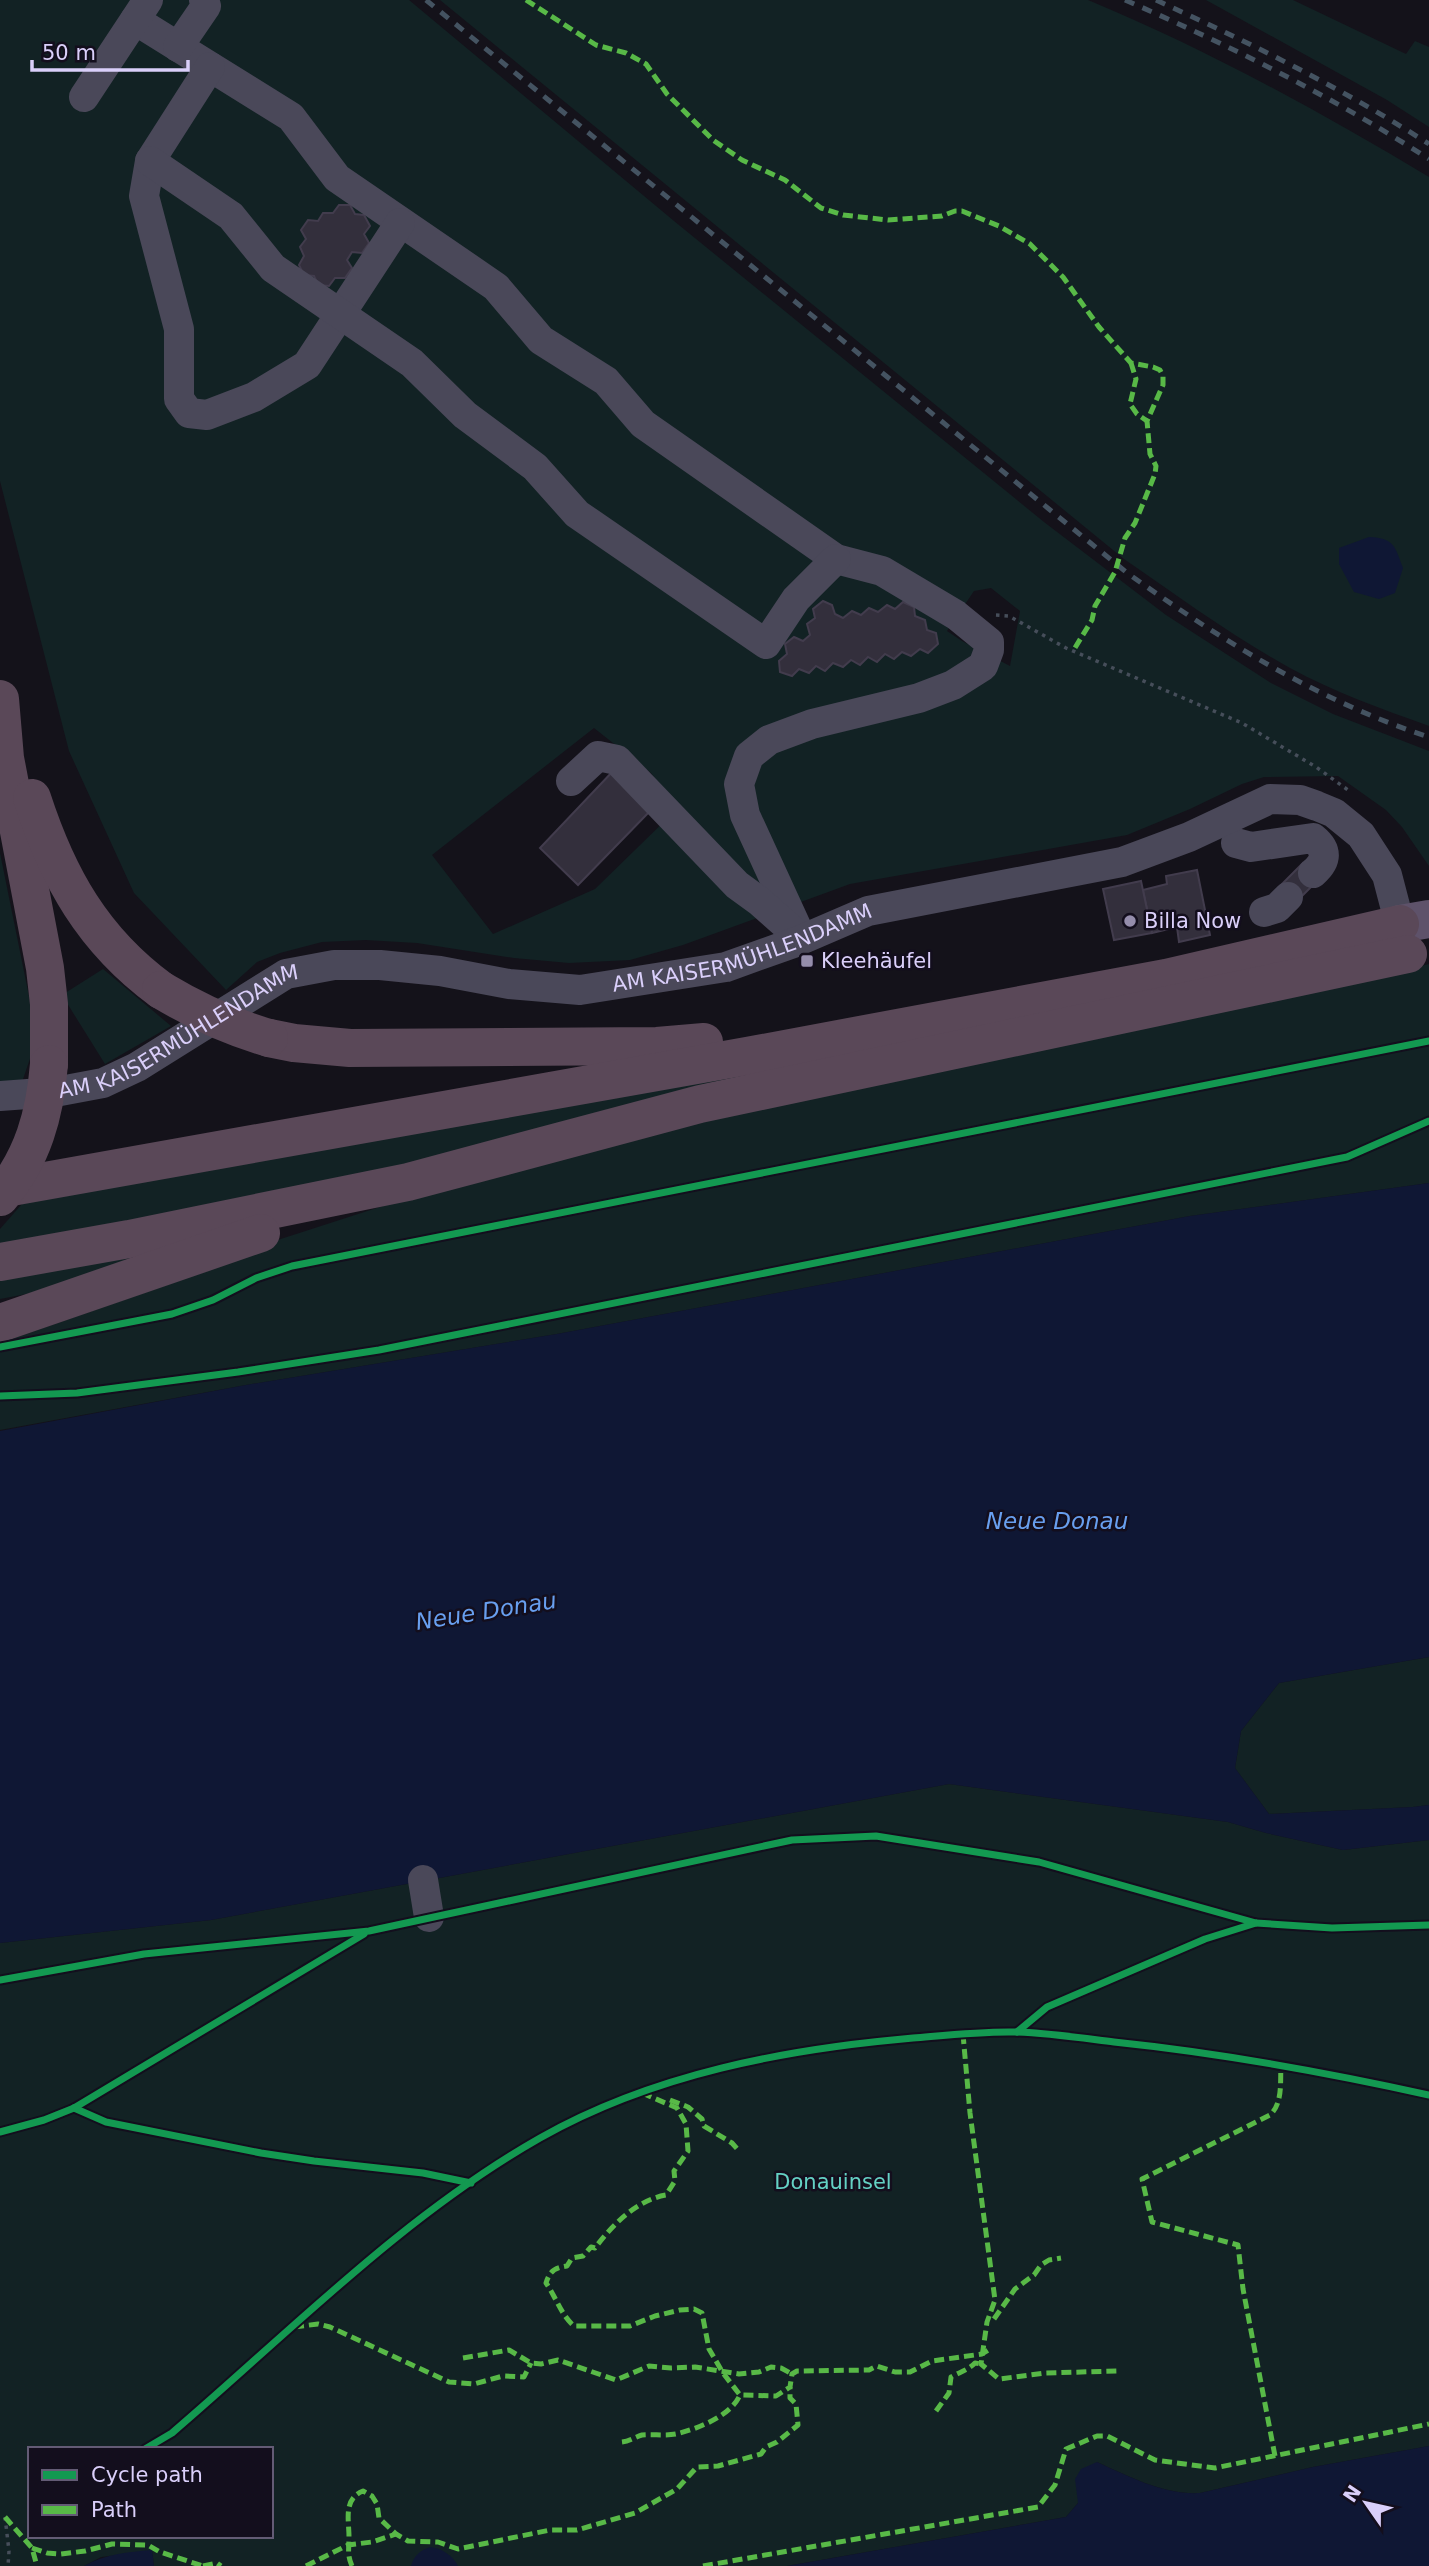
<svg xmlns="http://www.w3.org/2000/svg" width="1429" height="2566" font-family="'DejaVu Sans',sans-serif">
	<style>
		.green { fill: #122224; fill-rule: evenodd }
		.water { fill: #0f1734 }
		.building { fill: #332f3c; stroke: #423c4d; stroke-width: 2 }
		.lines { fill: none; stroke-linecap: round; stroke-linejoin: round }
		.path { stroke: #464e5a; stroke-width: 3.5; stroke-dasharray: 3.5 5; stroke-linecap: butt }
		.minor { stroke: #4a4859; stroke-width: 30 }
		.major { stroke: #5e526a; stroke-width: 38 }
		.highway { stroke: #5a4858; stroke-width: 38 }
		.rail { stroke: #445361; stroke-width: 5; stroke-dasharray: 10 9; stroke-linecap: butt }
		.highway-bridge { stroke: #5a4858; stroke-width: 38 }
		.quiet { stroke: #58b947; stroke-width: 5; stroke-dasharray: 10 5; stroke-linecap: butt }
		.cycleway-casing { stroke: #130e1d; stroke-width: 11 }
		.cycleway { stroke: #139951; stroke-width: 7 }
		.poi-dot { fill: #958dac; stroke: #130e1d; stroke-width: 2.5 }
		.labels { text-anchor: middle; stroke-width: 5; stroke-linejoin: round; paint-order: stroke }
		.poi-label { font-size: 21px; fill: #dacffa; stroke: #130e1d; text-anchor: start }
		.street-label { font-size: 21px; fill: #dacffa; stroke: #130e1d }
		.park-label { font-size: 21px; fill: #64d1c4; stroke: #130e1d }
		.water-label { font-size: 23px; font-style: italic; fill: #689fef; stroke: #130e1d }
	</style>
	<rect width="100%" height="100%" fill="#14121a"/>
	<g class="green">
		<path d="M0,0H409L674,221L1044,522L1166,615L1271,683L1333,714L1429,751V866L1402,827L1386,810L1338,776L1264,777L1242,784L1190,809L1127,835L850,884L683,945L630,960L569,963L514,958L417,943L366,940L322,942L280,953L257,962L226,990L134,893L69,751L0,481ZM991,588L1020,611L1010,666L962,641L947,631L974,591ZM594,728L651,773L677,809L595,889L493,934L432,855Z"/>
		<path d="M440,0H1088C1206,49 1319,111 1429,177V726C1382,709 1334,692 1290,668C1232,636 1179,597 1124,559Z"/>
		<path d="M1206,0H1293L1406,54L1415,41L1429,47V127L1387,100Z"/>
		<path d="M0,853L30,1001L34,1047L22,1082L0,1083Z"/>
		<path d="M1429,964V1183L1190,1216L557,1334L246,1385L0,1430V1343L207,1271L256,1247L451,1184L592,1145L1369,979Z"/>
		<path d="M103,969L171,1026L105,1064L62,995Z"/>
		<path d="M1009,1024L286,1197L0,1245V1229L29,1196Z"/>
		<path d="M182,1247L79,1284L0,1299V1279Z"/>
		<path d="M1429,1657V1805L1413,1807L1269,1814L1235,1768L1241,1731L1279,1683Z"/>
		<path d="M949,1784L1228,1822L1266,1833L1343,1850L1429,1840V2446L1313,2467L1200,2493C1164,2495 1130,2477 1097,2462L1078,2503L1066,2517L787,2566H154L152,2551L101,2557L84,2566H0V1943L211,1920ZM30,2449H271V2536H30Z"/>
	</g>
	<g class="water">
		<path d="M1369,537C1395,538 1395,547 1403,568L1395,593L1379,599L1354,592L1339,564V548Z"/>
		<path d="M1429,1183V1657L1279,1683L1241,1731L1235,1768L1269,1814L1413,1807L1429,1805V1840L1343,1850L1266,1833L1228,1822L949,1784L211,1920L0,1943V1431L246,1385L557,1334L1190,1216Z"/>
		<path d="M1429,2446V2566H787L1066,2517L1078,2503L1075,2479L1081,2469L1097,2462C1130,2477 1164,2495 1200,2493L1313,2467Z"/>
		<path d="M430,2547C442,2548 453,2556 458,2566H411C414,2555 420,2551 430,2547Z"/>
		<path d="M152,2550L154,2566H84C105,2554 128,2552 152,2550Z"/>
	</g>
	<g class="building">
		<path d="M339,205H350L355,214L364,215L370,226L364,234L369,243L362,253L352,252L347,260L352,268L345,278H335L329,286L318,285L314,276L304,275L299,265L304,256L300,247L306,239L301,230L308,220L318,221L323,213H333Z"/>
		<path d="M823,601L832,605L835,614L843,618L852,611L861,615L869,608L878,612L887,605L895,609L903,602L914,607L915,616L925,620L927,630L936,633L938,644L928,653L920,649L911,656L902,652L894,659L885,654L877,662L868,657L860,665L851,660L843,667L833,663L825,671L816,666L809,673L799,669L792,676L780,672L779,661L787,654L785,644L794,637L803,641L810,635L807,624L815,618L813,609Z"/>
		<path d="M615,769L654,807L578,885L540,848Z"/>
		<path d="M1303,863L1319,879L1295,903L1279,887Z"/>
		<path d="M1197,870L1210,935L1179,942L1177,927L1152,933L1143,890L1167,884L1166,876Z"/>
		<path d="M1141,881L1152,933L1114,940L1103,889Z"/>
	</g>
	<g class="lines">
		<g class="path">
			<path d="M996,615L1009,616L1066,648L1242,723L1316,767L1348,790"/>
			<path d="M5,2517L9,2551L8,2566"/>
		</g>
		<g class="minor">
			<path d="M135,20L291,117L337,178L496,287L541,340L606,381L643,424L836,559L882,571L956,615L989,642V650L983,666L953,685L919,698L812,724L769,740L749,756L739,784L745,815L802,939"/>
			<path d="M178,47L206,6L204,0"/>
			<path d="M210,67L150,161L144,196L179,329V399L189,413L207,415L254,397L307,365L400,223"/>
			<path d="M84,97L148,0"/>
			<path d="M150,161L231,216L273,268L412,363L465,415L535,467L577,514L766,644L796,599L836,559"/>
			<path d="M571,781L598,756L617,760L737,885L759,901L794,932"/>
			<path d="M1236,843L1251,847L1313,838C1328,850 1327,861 1313,873"/>
			<path d="M1264,912L1277,908L1288,897"/>
			<path id="s1" d="M0,1096L55,1092L103,1083L137,1067L286,974L334,965H380L440,971L509,984L580,990L726,967L796,942L868,911L1122,862L1189,837L1270,799L1300,800L1317,806L1334,813L1361,835L1387,875L1405,944"/>
			<path d="M423,1880L429,1917"/>
		</g>
		<path class="major" d="M1400,924L1429,919"/>
		<g class="highway">
			<path d="M0,699L5,758L45,968L49,1004V1064"/>
			<path d="M32,798C58,878 93,940 161,990"/>
			<path d="M269,1038L294,1043L350,1048L657,1046L704,1042"/>
			<path d="M0,1189L747,1056L1166,978L1400,924"/>
			<path d="M0,1262L129,1239L408,1182L700,1104L1408,954"/>
			<path d="M0,1323L261,1233"/>
		</g>
		<g class="rail">
			<path d="M426,0L1126,572C1219,639 1318,701 1429,737"/>
			<path d="M1125,0C1231,46 1333,97 1429,159"/>
			<path d="M1156,0C1250,43 1342,88 1429,144"/>
		</g>
		<g class="highway-bridge">
			<path d="M161,990C196,1011 231,1027 269,1038"/>
			<path d="M0,1197C33,1158 45,1114 49,1064"/>
		</g>
		<g class="quiet">
			<path d="M526,0L596,45L626,53L646,64L667,94L713,140L742,160L785,180L821,208L843,215L888,220L942,216L955,211H962L999,226L1030,244L1063,277L1099,327L1131,363L1153,367L1160,370L1163,376V385L1147,421L1150,454L1156,466L1155,474L1135,523L1125,538L1115,572L1095,606L1092,620L1073,651"/>
			<path d="M1131,363L1136,379L1130,404L1137,414L1147,421"/>
			<path d="M963,2034L970,2113L995,2300L987,2322L981,2364L999,2379L1046,2373L1117,2371"/>
			<path d="M642,2093L677,2108L686,2124L688,2151L674,2171L675,2181L666,2195C637,2200 613,2224 595,2248L591,2247L583,2256L572,2258L567,2266C554,2268 550,2271 546,2283C556,2297 561,2315 574,2326H630L655,2316L680,2310L694,2309L702,2313L709,2349L723,2373L740,2395L776,2396L790,2387L792,2374L797,2371L869,2370L877,2366L895,2372H910L932,2361L982,2354L990,2349"/>
			<path d="M670,2100L688,2107L702,2119L704,2126L732,2143L740,2152"/>
			<path d="M994,2319L1015,2289L1034,2275L1041,2265L1049,2260L1061,2258"/>
			<path d="M294,2327L318,2324L330,2327L449,2382L474,2384L503,2376L524,2377L531,2363"/>
			<path d="M463,2358L509,2350L531,2363L541,2364L558,2360L616,2380L649,2366L671,2368L695,2367L739,2374L759,2372L771,2367L781,2368L792,2374"/>
			<path d="M936,2411L949,2393L951,2377C960,2372 968,2370 975,2363L981,2364"/>
			<path d="M622,2442C630,2441 635,2437 642,2435C653,2434 665,2436 676,2434C697,2429 731,2416 740,2395"/>
			<path d="M1275,2456L1243,2289L1238,2245L1152,2222L1142,2179L1270,2115C1283,2103 1280,2082 1281,2066"/>
			<path d="M5,2517L32,2548L37,2566"/>
			<path d="M32,2548L47,2553L61,2554L85,2551L112,2544L148,2545L160,2552L203,2566"/>
			<path d="M203,2566L217,2563L221,2566"/>
			<path d="M306,2566L348,2545L372,2542L396,2534"/>
			<path d="M352,2566C347,2555 349,2549 349,2537C349,2520 343,2499 363,2491L372,2496L377,2504L379,2518L396,2534L408,2541L438,2542L458,2549L550,2530H577L635,2513L677,2489L697,2467L718,2466L761,2454L766,2447L777,2442L798,2425L796,2404L790,2398V2387"/>
			<path d="M703,2566L1038,2507L1055,2485L1066,2449L1097,2436H1107L1155,2460L1215,2468L1429,2424"/>
		</g>
		<defs>
			<g id="cycleway">
				<path d="M0,1347L172,1314L213,1300L256,1278L292,1266L1429,1041"/>
				<path d="M0,1396L77,1393L238,1372L379,1350L1347,1157L1429,1121"/>
				<path d="M0,1980L144,1954L369,1931L792,1840L876,1836L1039,1862L1256,1923L1332,1928L1429,1925"/>
				<path d="M1017,2032L1047,2007L1205,1939L1256,1923"/>
				<path d="M74,2108L106,2122L261,2153L314,2161L423,2173L471,2183"/>
				<path d="M0,2132L44,2120L74,2108L364,1934"/>
				<path d="M145,2449L172,2433C291,2331 403,2216 540,2138C653,2074 786,2049 913,2038C948,2035 983,2031 1017,2032C1049,2033 1082,2038 1114,2042C1220,2053 1325,2072 1429,2095"/>
			</g>
		</defs>
		<use href="#cycleway" class="cycleway-casing"/>
		<use href="#cycleway" class="cycleway"/>
	</g>
	<g class="poi-dot">
		<circle cx="1130" cy="921" r="7"/>
		<rect x="800" y="954" width="14" height="14" rx="3.5"/>
	</g>
	<g class="labels">
		<g class="poi-label">
			<text x="1144" y="928">Billa Now</text>
			<text x="821" y="968">Kleehäufel</text>
		</g>
		<g class="street-label">
			<text dy="7" stroke="none"><textPath href="#s1" startOffset="782">AM KAISERMÜHLENDAMM</textPath></text>
			<text dy="7" stroke="none"><textPath href="#s1" startOffset="194">AM KAISERMÜHLENDAMM</textPath></text>
		</g>
		<g class="park-label">
			<text x="833" y="2189">Donauinsel</text>
		</g>
		<g class="water-label">
			<text x="1057" y="1529">Neue Donau</text>
			<text transform="translate(486 1611) rotate(-9)" y="8">Neue Donau</text>
		</g>
	</g>
	<rect x="28" y="2447" width="245" height="91" fill="#130e1d" stroke="#635b75" stroke-width="2"/>
	<rect x="42" y="2470" width="35" height="10" fill="#139951" stroke="#635b75" stroke-width="2"/>
	<text x="91" y="2482" font-size="21" fill="#dacffa">Cycle path</text>
	<rect x="42" y="2505" width="35" height="10" fill="#58b947" stroke="#635b75" stroke-width="2"/>
	<text x="91" y="2517" font-size="21" fill="#dacffa">Path</text>
	<g transform="translate(1366 2503) rotate(304)" stroke="#130e1d" stroke-width="5" paint-order="stroke">
	<path d="M0-5L12 26L0 18L-12 26Z" fill="#dacffa"/>
	<text y="-10" font-size="19" font-weight="bold" text-anchor="middle" fill="#dacffa">N</text>
	</g>
	<path d="M32 60v10h156v-10" fill="none" stroke="#dacffa" stroke-width="3.5"/>
	<text x="42" y="60" font-size="21" fill="#dacffa" stroke="#130e1d" stroke-width="5" paint-order="stroke">50 m</text>
</svg>
